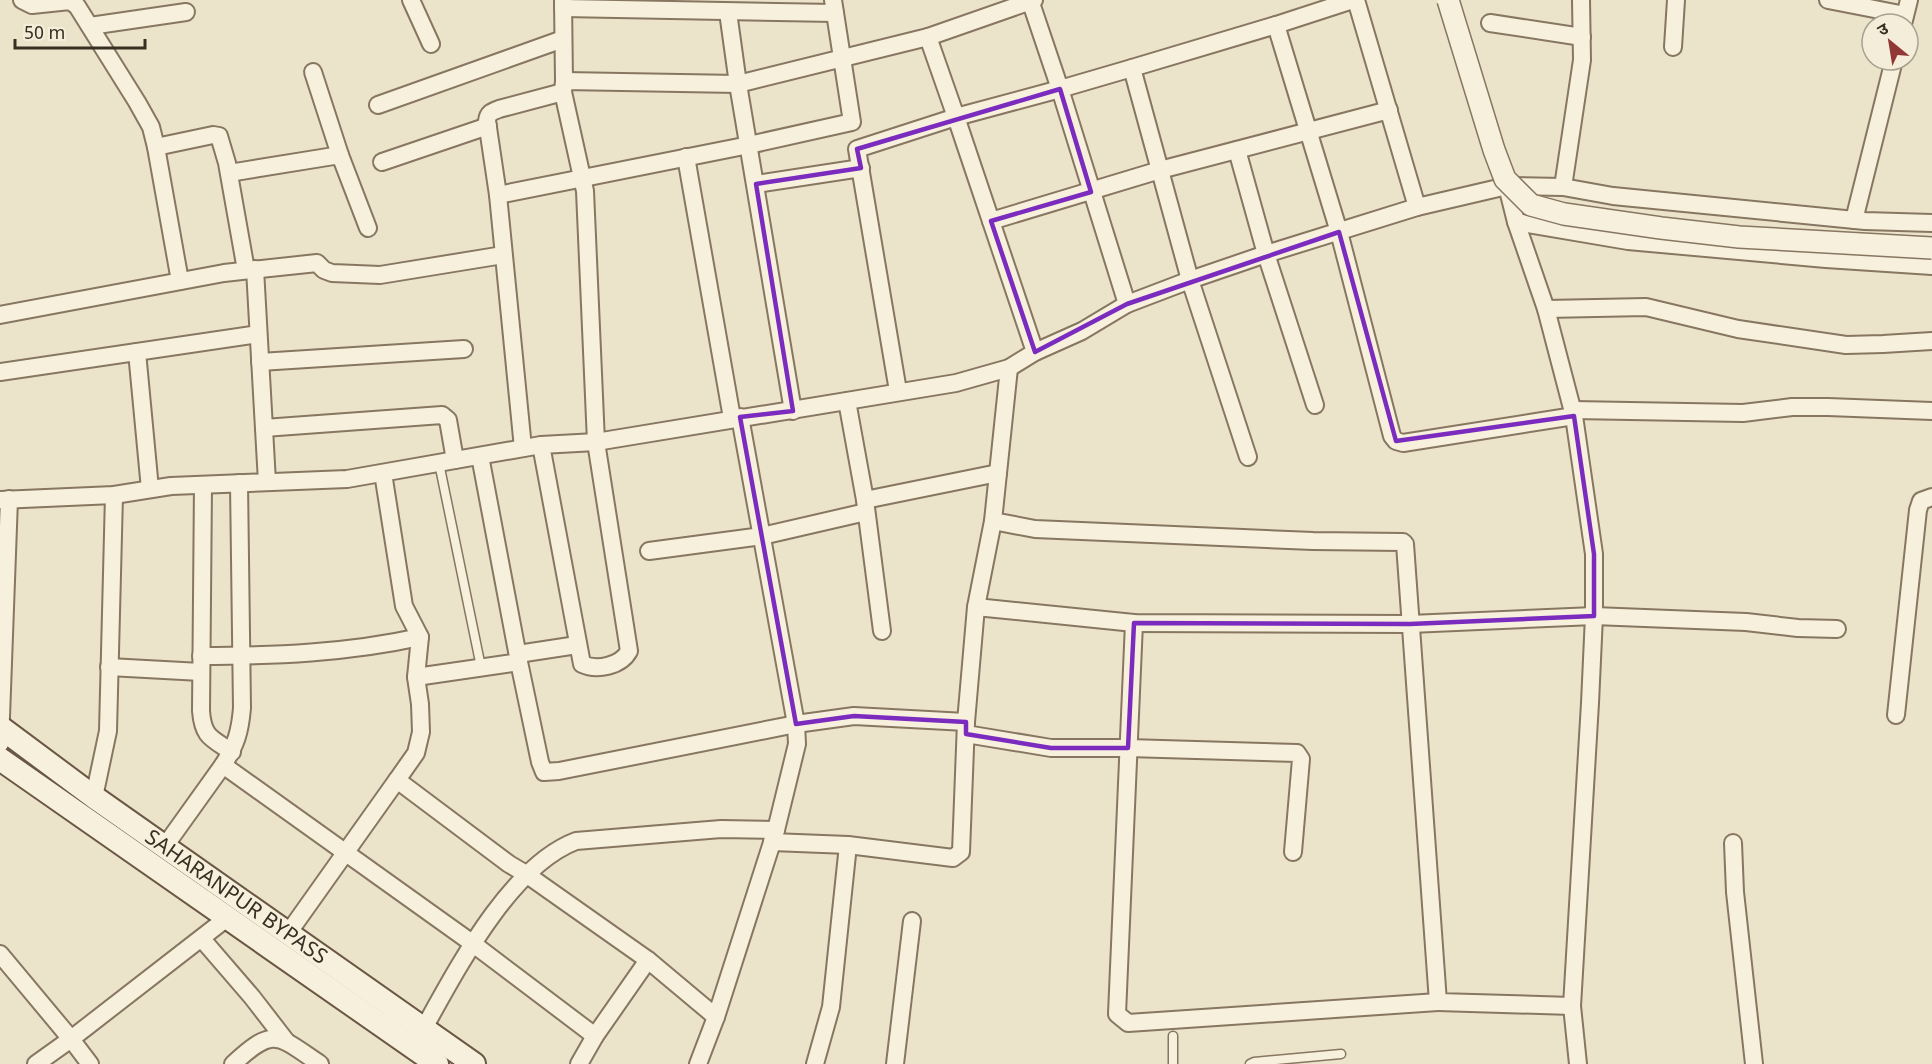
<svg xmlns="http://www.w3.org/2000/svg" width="1932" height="1064" font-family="Georgia,'Noto Sans Devanagari',serif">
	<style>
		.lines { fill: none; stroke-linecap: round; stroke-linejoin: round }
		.service-casing { stroke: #877660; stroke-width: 11 }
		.minor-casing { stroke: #877660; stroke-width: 20 }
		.secondary-casing { stroke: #695743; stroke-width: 26 }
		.service { stroke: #f7f0dd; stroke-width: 8 }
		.minor { stroke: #f7f0dd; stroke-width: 16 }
		.secondary { stroke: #f7f0dd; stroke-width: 22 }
		.tertiary-bridge-casing { stroke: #877660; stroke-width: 24; stroke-linecap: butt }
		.tertiary-bridge { stroke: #f7f0dd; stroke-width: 21 }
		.marked { fill: none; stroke: #7b2cbf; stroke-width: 4.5; stroke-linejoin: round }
		.labels { text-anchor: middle; stroke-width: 6; stroke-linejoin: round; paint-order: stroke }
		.street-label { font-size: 21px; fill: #392e22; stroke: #f3edd9 }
	</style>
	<rect width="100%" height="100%" fill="#ebe3ca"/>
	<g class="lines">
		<defs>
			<g id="service">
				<path d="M439,463L481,667"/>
				<path d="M1173,1036V1064"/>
				<path d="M1250,1064L1254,1062L1341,1054"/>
			</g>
			<g id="minor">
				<path d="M22,0L32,5L70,1L77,6L137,102L151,127L156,147L180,281"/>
				<path d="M411,0L431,44"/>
				<path d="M563,0L564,81"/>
				<path d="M1030,0L1060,89L956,117L1035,352"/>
				<path d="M1353,0L1276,25L1339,232L1392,436L1396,441L1403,443L1574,416"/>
				<path d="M1356,0L1417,207"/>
				<path d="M1828,0L1905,15"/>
				<path d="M563,8L835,13"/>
				<path d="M1490,23L1582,37"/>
				<path d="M1903,24L1909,0"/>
				<path d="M90,26L186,12"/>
				<path d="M1673,47L1676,0"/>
				<path d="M313,72L340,155"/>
				<path d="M378,105L563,39"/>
				<path d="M156,147L213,135L219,136L227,163L246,270"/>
				<path d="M1237,150L1266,254L1315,405"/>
				<path d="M686,157L732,418"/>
				<path d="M382,162L488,126"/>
				<path d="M229,173L340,155L368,228"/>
				<path d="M756,184L861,168"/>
				<path d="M1507,186L1516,222L1546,309L1574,416L1594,554V616L1590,703L1572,1006L1578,1064"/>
				<path d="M1563,187L1582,60L1581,0"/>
				<path d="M498,195L487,121C488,113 491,112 499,109L563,92"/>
				<path d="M1854,220L1894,60"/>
				<path d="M991,221L1160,170L1389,110"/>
				<path d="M1516,222L1628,241L1826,259L1932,266"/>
				<path d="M255,269L267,482"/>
				<path d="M1127,304L1060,89L1132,68"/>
				<path d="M1546,309L1646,307L1738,329L1846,345L1883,344L1932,341"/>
				<path d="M0,315L224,273L317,263L324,270L332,273L380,275L503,255"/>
				<path d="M137,352L150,489"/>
				<path d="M260,362L464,349"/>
				<path d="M1009,368L993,521L1035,529L1313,541L1403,542L1405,544L1438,1002L1572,1006"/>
				<path d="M0,372L258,334"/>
				<path d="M898,391L857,149L956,117L928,37"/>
				<path d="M847,401L865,500L882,631"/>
				<path d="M1573,410L1743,413L1792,407H1828L1932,411"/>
				<path d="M793,411L738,84L928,37L1034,0"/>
				<path d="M264,428L442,415L448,420L455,460"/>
				<path d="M541,445L582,664C597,671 621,666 629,651L596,442L585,191L563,92L564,81L738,84L728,12"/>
				<path d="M523,448L498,195L749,145L852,122L833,0"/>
				<path d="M1248,457L1190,280L1132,68L1276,25"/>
				<path d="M383,473L404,606L420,637L416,677L420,704L421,732L416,753L397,780"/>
				<path d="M203,485L201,711C203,737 211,738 232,752"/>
				<path d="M0,500L114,495L171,486L347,479L541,445L596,442L956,383L1009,368L1035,352L1082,331L1127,304L1190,280L1266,254L1417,207L1507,186L1563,187L1613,196L1865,221L1932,223"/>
				<path d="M865,500L998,473"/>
				<path d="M649,551L762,536L866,512"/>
				<path d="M976,607L1134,623L1410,624L1594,616L1746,622L1798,628L1837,629"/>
				<path d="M1134,623L1117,1014L1128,1023L1438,1002"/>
				<path d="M518,654L577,645"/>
				<path d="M201,656C274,656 348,653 420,637"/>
				<path d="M519,662L540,762L544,772L559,771L796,724L854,716L966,722"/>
				<path d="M109,667L201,672"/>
				<path d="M416,677L519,662L480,456"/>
				<path d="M1896,715L1918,510L1921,501L1932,497"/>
				<path d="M966,734L1051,748H1128L1297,753L1301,759L1293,852"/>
				<path d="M0,744L9,499"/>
				<path d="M223,765C236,745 240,732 242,708L239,483"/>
				<path d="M94,797L108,731L114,495"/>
				<path d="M772,842L848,845L953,858L961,852L966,722L976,607L993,521"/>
				<path d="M1733,843L1735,892L1754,1064"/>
				<path d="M165,846L223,765L472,943L595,1036"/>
				<path d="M289,932L397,780L509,864L526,874L648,960L716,1017"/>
				<path d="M202,939L252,997L286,1041"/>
				<path d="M0,954L71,1039L90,1064"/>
				<path d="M424,1028C457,969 510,866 576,841L721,829L776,830"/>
				<path d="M36,1064L71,1039L227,918"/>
				<path d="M233,1064C274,1026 277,1035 320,1064"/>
				<path d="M579,1064L595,1036L648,960"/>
				<path d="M698,1064L716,1017L776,830L797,744L796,724L740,417"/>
				<path d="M815,1064L831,1007L848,845"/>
				<path d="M895,1064L912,921"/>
			</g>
			<g id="secondary">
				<path id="s1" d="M0,727L94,797L474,1064"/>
				<path d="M0,759L437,1064"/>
			</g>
		</defs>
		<use href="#service" class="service-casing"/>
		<use href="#minor" class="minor-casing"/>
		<use href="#secondary" class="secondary-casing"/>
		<use href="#service" class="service"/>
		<use href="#minor" class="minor"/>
		<use href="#secondary" class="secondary"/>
		<defs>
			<path id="tertiary-bridge" d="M1448,0L1494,150L1505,179L1531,205L1564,214L1661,228L1739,237L1932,248"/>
		</defs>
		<use href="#tertiary-bridge" class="tertiary-bridge-casing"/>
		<use href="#tertiary-bridge" class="tertiary-bridge"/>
	</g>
	<path class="marked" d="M1060,89L1091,192L991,221L1035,352L1127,304L1339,232L1396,441L1574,416L1594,554V616L1410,624L1134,623L1128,748H1051L966,734V722L854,716L796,724L740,417L793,411L756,184L861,168L857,149Z"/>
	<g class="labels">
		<g class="street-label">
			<text dy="7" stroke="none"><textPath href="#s1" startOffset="291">SAHARANPUR BYPASS</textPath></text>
		</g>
	</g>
	<g transform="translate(1890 42) rotate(330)"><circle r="28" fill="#f3edd9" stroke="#a9a190" stroke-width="1.5"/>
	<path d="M0-4.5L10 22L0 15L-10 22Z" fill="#913735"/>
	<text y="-9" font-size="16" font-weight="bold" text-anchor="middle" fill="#392e22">उ</text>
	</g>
	<path d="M15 39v9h130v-9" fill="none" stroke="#392e22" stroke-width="3"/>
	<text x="24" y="39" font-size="18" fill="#392e22" stroke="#f3edd9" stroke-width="4.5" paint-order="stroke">50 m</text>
</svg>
